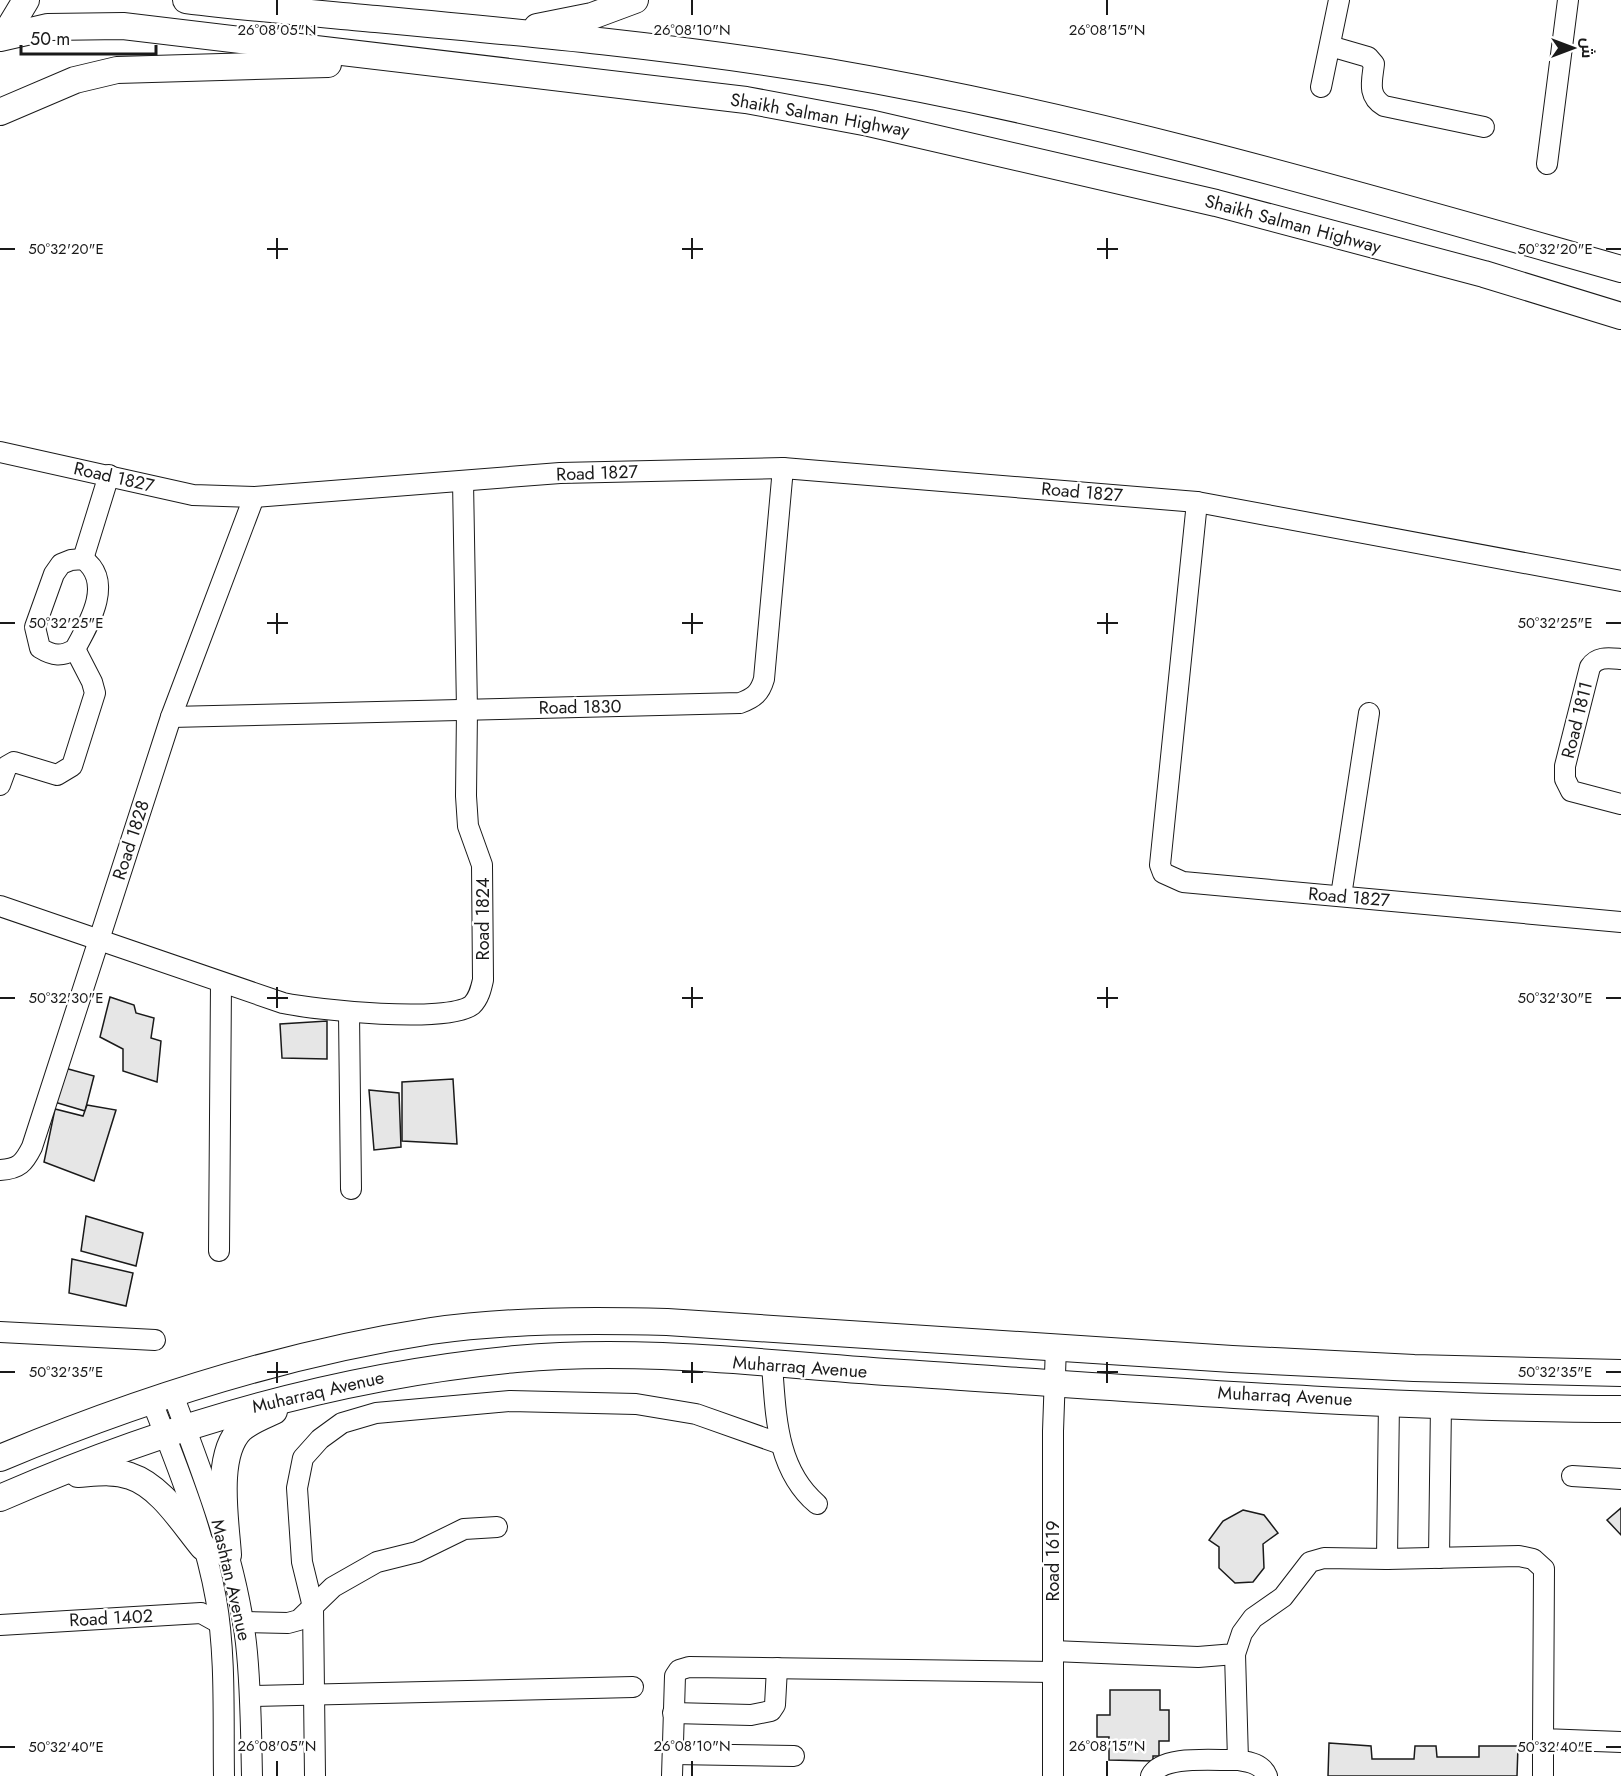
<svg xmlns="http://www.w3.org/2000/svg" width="1621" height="1776" font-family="Jost,Cairo,sans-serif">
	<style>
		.building { fill: #e6e6e6; stroke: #1a1a1a; stroke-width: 1.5 }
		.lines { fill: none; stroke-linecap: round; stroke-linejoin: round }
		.minor-casing { stroke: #1a1a1a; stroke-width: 22 }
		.major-casing { stroke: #1a1a1a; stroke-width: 28 }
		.minor { stroke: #fff; stroke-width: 20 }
		.major { stroke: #fff; stroke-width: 26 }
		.ticks { fill: none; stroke: #1a1a1a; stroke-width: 2 }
		.labels { text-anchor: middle; stroke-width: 4.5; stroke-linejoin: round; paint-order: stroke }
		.street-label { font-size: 18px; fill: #1a1a1a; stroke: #fff }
		.ticks-label { font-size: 15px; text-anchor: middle; fill: #1a1a1a; stroke: #fff; stroke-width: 4.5; stroke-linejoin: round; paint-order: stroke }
	</style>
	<rect width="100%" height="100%" fill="#fff"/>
	<g class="building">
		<path d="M110,997L134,1005L136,1013L154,1018L151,1038L161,1041L157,1082L123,1071V1049L100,1037Z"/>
		<path d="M327,1021V1059L282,1058L280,1024Z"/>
		<path d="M61,1067L94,1076L85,1111L51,1101Z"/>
		<path d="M453,1079L457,1144L402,1141V1082Z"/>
		<path d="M369,1090L399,1093L401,1147L374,1150Z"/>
		<path d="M87,1105L116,1110L94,1181L44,1162L55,1109L83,1116Z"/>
		<path d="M86,1216L143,1233L136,1266L81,1251Z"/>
		<path d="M72,1259L133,1273L126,1306L69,1293Z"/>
		<path d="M1621,1508V1535L1607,1520Z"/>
		<path d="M1243,1510L1264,1515L1278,1533L1263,1544L1264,1568L1253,1582L1235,1583L1219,1568V1547L1209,1540L1223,1521Z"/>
		<path d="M1110,1690H1160V1710H1169V1741H1159V1756H1153V1761L1109,1760V1737H1097V1715H1110Z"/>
		<path d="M1329,1743L1371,1746L1372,1759H1414L1415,1746H1436L1437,1757H1479V1746H1518L1517,1776H1328Z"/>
	</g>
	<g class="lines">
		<defs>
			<g id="minor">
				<path d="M1330,46L1368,57L1374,64C1372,81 1367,96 1384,106L1484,127"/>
				<path d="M1321,87L1339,0"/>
				<path d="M1547,164L1568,0"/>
				<path d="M0,452L193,495L254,497L560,473L783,468L1197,502L1621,581"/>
				<path d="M1197,502L1160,865L1163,873L1183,882L1621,922"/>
				<path d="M83,559C114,581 90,622 75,649C62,657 53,656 40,648L35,627L54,574L61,564L71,560Z"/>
				<path d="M83,559L109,475"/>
				<path d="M1621,659C1609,658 1597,656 1590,667L1565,766V779L1571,791L1621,804"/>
				<path d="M171,717L740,703C754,698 760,693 764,679L783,468"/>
				<path d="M0,785L7,766L14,762L57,775L72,766L95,693L92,682L75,649"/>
				<path d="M1341,896L1369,713"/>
				<path d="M0,906L283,1003C316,1010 447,1024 472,1005C479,998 481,989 483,980L482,865L468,826L466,796L467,710L463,481"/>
				<path d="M349,1013L351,1189"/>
				<path d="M0,1170C19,1169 24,1163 32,1147L171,717L254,497"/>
				<path d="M219,1251L221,983"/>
				<path d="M0,1332L155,1340"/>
				<path d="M772,1365C776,1415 776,1469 817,1504"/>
				<path d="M172,1392C202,1473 236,1556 246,1643C251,1687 251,1732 252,1776"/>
				<path d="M151,1399C176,1463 204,1531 216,1599C226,1656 223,1718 224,1776"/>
				<path d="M1572,1476L1621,1479"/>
				<path d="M1439,1558L1441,1404"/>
				<path d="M1387,1559L1389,1401"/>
				<path d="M243,1622L288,1623L299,1620L333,1587L377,1562L417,1552L464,1529L497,1527"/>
				<path d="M0,1625L201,1613L219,1623"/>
				<path d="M1053,1651L1198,1657L1235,1654L1242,1633L1253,1618L1283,1597L1310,1562L1324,1558L1387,1559L1519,1556L1533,1559L1544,1569L1543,1739L1621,1742"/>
				<path d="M250,1696L633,1687"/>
				<path d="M673,1713L751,1715L771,1711L775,1705L777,1668"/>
				<path d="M673,1754L794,1756"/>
				<path d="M1238,1760C1250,1762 1262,1764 1267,1776"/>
				<path d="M315,1776L313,1607L302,1562L297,1488L303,1458L320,1439L342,1423L376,1413L510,1401L636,1404L696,1414L781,1444"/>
				<path d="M672,1776L675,1676L679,1670L689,1667L1053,1672"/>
				<path d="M1053,1776V1431L1056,1346"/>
				<path d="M1151,1776C1162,1754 1216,1761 1238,1760L1235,1654"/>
				<path d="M1543,1776V1739"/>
			</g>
			<g id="major">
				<path d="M186,0C249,8 313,13 376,19C528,33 679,47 829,72C1098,118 1359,195 1621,269"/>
				<path d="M537,27L592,16L635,0"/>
				<path d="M0,37L11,25L26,0"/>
				<path d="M0,38L48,27L123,26L746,100L869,123L1216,203L1484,274L1621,316"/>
				<path d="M0,112L75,80L117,70L328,64"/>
				<path d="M0,1458C139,1400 282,1354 431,1331C509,1320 589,1320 667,1322L1232,1359L1414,1368L1621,1373"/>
				<path d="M78,1474C95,1473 113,1470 130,1476C161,1486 183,1523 203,1547"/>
				<path d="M0,1498C165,1426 336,1376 516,1359C644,1347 776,1365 903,1373C1142,1389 1382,1408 1621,1409"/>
				<path d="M228,1555C226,1522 214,1455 241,1429C250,1421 263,1416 274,1411"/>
			</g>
		</defs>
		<use href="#minor" class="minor-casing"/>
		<use href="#major" class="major-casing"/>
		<use href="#minor" class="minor"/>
		<use href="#major" class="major"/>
	</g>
	<path class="ticks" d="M277,0V15M692,0V15M1107,0V15M277,238V259M692,238V259M1107,238V259M0,249H15M267,249H288M682,249H703M1097,249H1118M1606,249H1621M277,613V634M692,613V634M1107,613V634M0,623H15M267,623H288M682,623H703M1097,623H1118M1606,623H1621M277,987V1008M692,987V1008M1107,987V1008M0,998H15M267,998H288M682,998H703M1097,998H1118M1606,998H1621M277,1362V1383M692,1362V1383M1107,1362V1383M0,1372H15M267,1372H288M682,1372H703M1097,1372H1118M1606,1372H1621M0,1747H15M1606,1747H1621M277,1761V1776M692,1761V1776M1107,1761V1776"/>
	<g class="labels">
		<g class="street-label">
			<text transform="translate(820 115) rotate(10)" y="6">Shaikh Salman Highway</text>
			<text transform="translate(1293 224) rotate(15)" y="6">Shaikh Salman Highway</text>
			<text transform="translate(597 473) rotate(-2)" y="6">Road 1827</text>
			<text transform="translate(114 477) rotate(13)" y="6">Road 1827</text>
			<text transform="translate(1082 492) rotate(5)" y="6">Road 1827</text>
			<text transform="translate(580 707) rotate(-1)" y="6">Road 1830</text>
			<text transform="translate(1577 720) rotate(-76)" y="6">Road 1811</text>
			<text transform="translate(131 840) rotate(-72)" y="6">Road 1828</text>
			<text transform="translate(1349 897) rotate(5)" y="6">Road 1827</text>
			<text transform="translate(483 919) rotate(-90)" y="6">Road 1824</text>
			<text transform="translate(800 1367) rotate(4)" y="6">Muharraq Avenue</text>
			<text transform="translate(318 1392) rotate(-13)" y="6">Muharraq Avenue</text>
			<text transform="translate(1285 1396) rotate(3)" y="6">Muharraq Avenue</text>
			<text transform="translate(1053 1561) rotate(-90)" y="6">Road 1619</text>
			<text transform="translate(231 1580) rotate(77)" y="6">Mashtan Avenue</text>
			<text transform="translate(111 1618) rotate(-3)" y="6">Road 1402</text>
		</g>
	</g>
	<g class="ticks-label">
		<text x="277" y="35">26°08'05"N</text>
		<text x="692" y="35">26°08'10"N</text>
		<text x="1107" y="35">26°08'15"N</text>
		<text x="1555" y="254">50°32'20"E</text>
		<text x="66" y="254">50°32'20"E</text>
		<text x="1555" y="628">50°32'25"E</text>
		<text x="66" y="628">50°32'25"E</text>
		<text x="1555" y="1003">50°32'30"E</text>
		<text x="66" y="1003">50°32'30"E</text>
		<text x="1555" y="1377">50°32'35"E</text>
		<text x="66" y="1377">50°32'35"E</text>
		<text x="277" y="1751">26°08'05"N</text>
		<text x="692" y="1751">26°08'10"N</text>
		<text x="1107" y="1751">26°08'15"N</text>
		<text x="66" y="1752">50°32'40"E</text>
		<text x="1555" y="1752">50°32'40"E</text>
	</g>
	<g transform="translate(1573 48) rotate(90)" stroke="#ffffff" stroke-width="4.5" paint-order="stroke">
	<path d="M0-4.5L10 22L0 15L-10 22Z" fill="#1a1a1a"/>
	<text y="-9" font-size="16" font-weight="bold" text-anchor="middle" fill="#1a1a1a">ش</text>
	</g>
	<path d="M21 45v9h135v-9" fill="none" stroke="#1a1a1a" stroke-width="3"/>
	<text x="30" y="45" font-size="18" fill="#1a1a1a" stroke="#ffffff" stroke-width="4.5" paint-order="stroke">50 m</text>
</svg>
